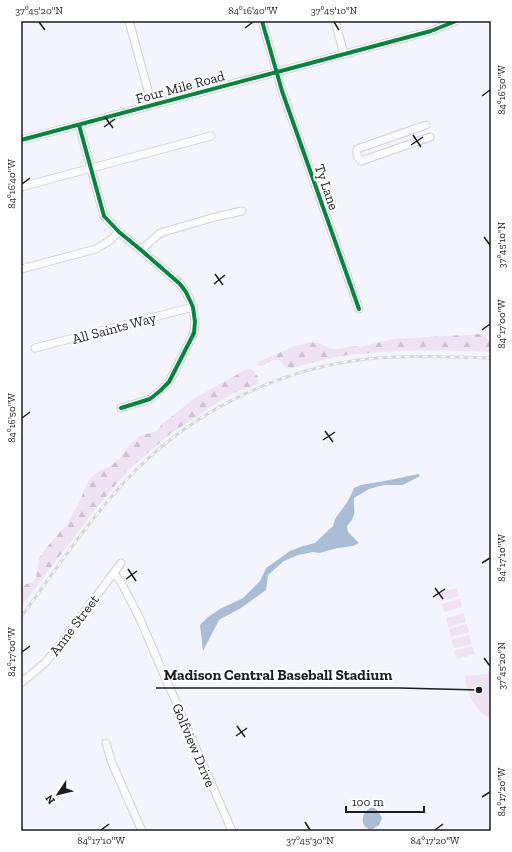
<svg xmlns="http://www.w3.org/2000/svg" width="512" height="852" font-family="'Zilla Slab',serif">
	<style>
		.forest { fill: url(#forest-firs) }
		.park { fill: #efe2f3 }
		.water { fill: #a9bdd6 }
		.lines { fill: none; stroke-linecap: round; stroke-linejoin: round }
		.minor-casing { stroke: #d0d0d6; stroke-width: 9 }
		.minor { stroke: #fdfdff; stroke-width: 7 }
		.rail-casing { stroke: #d6d6d9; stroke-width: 3 }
		.rail { stroke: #fff; stroke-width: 1.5; stroke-dasharray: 4.5; stroke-linecap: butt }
		.cycleway-casing { stroke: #fff; stroke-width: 6 }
		.cycleway { stroke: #00873e; stroke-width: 4 }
		.ticks { fill: none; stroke: #1c1c22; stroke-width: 1.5 }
		.labels { text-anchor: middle; stroke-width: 4; stroke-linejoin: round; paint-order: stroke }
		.street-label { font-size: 14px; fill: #1c1c22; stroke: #fff }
		.leader { fill: none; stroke: #1c1c22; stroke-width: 1.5 }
		.callout-dot { fill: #1c1c22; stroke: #fff; stroke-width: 1.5 }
		.callout-label { font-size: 15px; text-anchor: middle; font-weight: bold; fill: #1c1c22; stroke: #fff; stroke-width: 4; stroke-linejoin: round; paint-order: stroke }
		.neatline { fill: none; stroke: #1c1c22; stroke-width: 1.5 }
		.ticks-label { font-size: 10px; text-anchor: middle; fill: #1c1c22 }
	</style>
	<defs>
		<pattern id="forest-firs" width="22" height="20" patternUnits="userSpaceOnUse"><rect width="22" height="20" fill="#efe2f3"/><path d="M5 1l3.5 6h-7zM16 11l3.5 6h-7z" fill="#ccc1d0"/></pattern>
	</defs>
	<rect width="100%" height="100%" fill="#f4f4fc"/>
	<g class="forest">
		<path d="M483,334L491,343V352C441,350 391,349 341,356C323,359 305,365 287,369L280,360H273L262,366L257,365L258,362L295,346L311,342L322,344L329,348L336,349L345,348L351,346L360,347L393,339Z"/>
		<path d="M247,369L252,370L258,377V384L231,394L170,434L127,471L91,515L21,607V589L26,584L32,583L36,578L39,558L47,547L66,525L79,503L85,488L90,478L99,471L109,467L119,459L127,448L139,436L157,431L162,424L195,398Z"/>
	</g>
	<g class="park">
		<path d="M457,588L459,596L441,601L439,593Z"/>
		<path d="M460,599L462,607L444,612L442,604Z"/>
		<path d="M464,613L466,622L448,627L446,618Z"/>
		<path d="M467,624L469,632L451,637L449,629Z"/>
		<path d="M469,635L472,644L454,648L451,640Z"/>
		<path d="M472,646L475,654L457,659L454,651Z"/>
		<path d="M488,670H491V719C475,710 466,694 465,676L488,674Z"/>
	</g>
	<g class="water">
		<path d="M418,474L420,476L403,485H384L369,489L354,498C353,511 358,514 347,526L348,532L359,543L353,546L338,548L319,553L313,552L298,555L284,561L268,575L266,590L241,608L219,620L203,651L200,625L208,617L220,609L243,598L260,581L266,568L290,551L303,546L315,543L333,526L335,519L348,501L354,488L361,485L390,480Z"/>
		<path d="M373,807L378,811L382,818L379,825L371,830C358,826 361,811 373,807Z"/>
	</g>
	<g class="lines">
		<defs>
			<g id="minor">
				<path d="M129,21L152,105"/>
				<path d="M262,21L282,91L359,309"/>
				<path d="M335,21L344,54"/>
				<path d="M79,125L104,216L119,232L141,250L180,284L186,292L193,307L195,322L194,333L169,382L160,391L150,399L121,408"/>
				<path d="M426,125L357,149V156L361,161L430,137"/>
				<path d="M21,140L431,31L456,21"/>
				<path d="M21,187L211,136"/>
				<path d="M141,250L160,233L215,217L242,211"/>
				<path d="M21,269L96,249L109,241L119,232"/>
				<path d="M35,348L193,307"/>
				<path d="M114,574L121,582L139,617L232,831"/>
				<path d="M21,683L46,662L59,646L121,563"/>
				<path d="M106,743L112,763L142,831"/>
			</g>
		</defs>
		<use href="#minor" class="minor-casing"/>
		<use href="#minor" class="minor"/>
		<defs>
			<path id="rail" d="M21,617C58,567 93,513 137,469C199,408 280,369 367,359C408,355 450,357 491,358"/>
		</defs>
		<use href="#rail" class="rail-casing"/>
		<use href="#rail" class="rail"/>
		<defs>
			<g id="cycleway">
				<path d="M262,21L282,91L359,309"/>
				<path d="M79,125L104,216L119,232L141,250L180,284L186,292L193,307L195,322L194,333L169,382L160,391L150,399L121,408"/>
				<path d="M21,140L431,31L456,21"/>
			</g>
		</defs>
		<use href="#cycleway" class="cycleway-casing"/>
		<use href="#cycleway" class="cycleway"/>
	</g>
	<path class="ticks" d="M39,22L45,30M334,22L339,30M245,28L253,22M482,96L490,90M105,117L113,128M104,127L115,119M413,135L421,147M411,145L423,137M22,184L30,178M484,237L490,245M215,274L223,285M214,284L225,275M482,330L490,324M22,418L30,412M325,431L333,442M323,440L335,432M482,563L490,558M128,569L136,581M126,579L137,571M435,588L443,599M433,597L445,589M22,652L30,646M484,658L490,666M237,726L245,737M236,736L247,728M482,797L490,792M305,822L310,830M101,830L109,824M435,830L443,824"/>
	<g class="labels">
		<g class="street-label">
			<text transform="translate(180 87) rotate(-15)" y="5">Four Mile Road</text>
			<text transform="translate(327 187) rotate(71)" y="5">Ty Lane</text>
			<text transform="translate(114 328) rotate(-15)" y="5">All Saints Way</text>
			<text transform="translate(74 625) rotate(-53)" y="5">Anne Street</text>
			<text transform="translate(194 745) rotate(67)" y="5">Golfview Drive</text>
		</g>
	</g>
	<path class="leader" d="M479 690L400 688H156"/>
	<circle class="callout-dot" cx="479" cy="690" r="4"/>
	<g class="callout-label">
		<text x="278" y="680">Madison Central Baseball Stadium</text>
	</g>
	<rect width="512" height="852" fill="none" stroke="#ffffff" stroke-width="44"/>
	<g transform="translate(58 794) rotate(235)" stroke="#ffffff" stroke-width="3" paint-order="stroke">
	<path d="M0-3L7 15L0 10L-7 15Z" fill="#1c1c22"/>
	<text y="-6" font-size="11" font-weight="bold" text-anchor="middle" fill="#1c1c22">N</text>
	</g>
	<path d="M346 806v6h78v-6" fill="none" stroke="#1c1c22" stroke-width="2"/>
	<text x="352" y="806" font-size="12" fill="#1c1c22" stroke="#ffffff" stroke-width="3" paint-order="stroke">100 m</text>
	<rect x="22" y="22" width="468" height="808" class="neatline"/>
	<g class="ticks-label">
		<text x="39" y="14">37°45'20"N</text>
		<text x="253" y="14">84°16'40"W</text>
		<text x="334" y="14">37°45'10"N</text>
		<text transform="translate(501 90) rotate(-90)" y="4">84°16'50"W</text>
		<text transform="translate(11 184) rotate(-90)" y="4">84°16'40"W</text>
		<text transform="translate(501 245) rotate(-90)" y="4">37°45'10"N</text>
		<text transform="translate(501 324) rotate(-90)" y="4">84°17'00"W</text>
		<text transform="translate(11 418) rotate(-90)" y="4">84°16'50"W</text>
		<text transform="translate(501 558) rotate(-90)" y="4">84°17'10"W</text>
		<text transform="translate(11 652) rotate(-90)" y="4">84°17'00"W</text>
		<text transform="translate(501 666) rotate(-90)" y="4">37°45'20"N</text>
		<text transform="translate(501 792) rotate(-90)" y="4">84°17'20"W</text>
		<text x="101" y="844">84°17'10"W</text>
		<text x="310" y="844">37°45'30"N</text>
		<text x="435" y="844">84°17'20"W</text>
	</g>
</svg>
